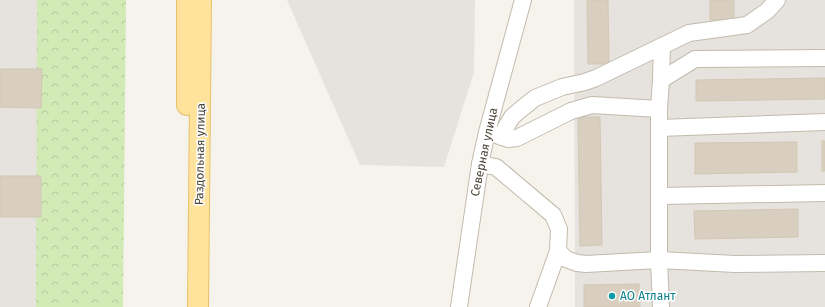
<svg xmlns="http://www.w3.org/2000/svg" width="825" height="307" font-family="'Fira Sans',sans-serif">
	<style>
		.industrial { fill: #e6e2dd }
		.forest { fill: url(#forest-crowns) }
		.building { fill: #d8cfc1; stroke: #d3c7b4 }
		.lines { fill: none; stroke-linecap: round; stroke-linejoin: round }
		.minor-casing { stroke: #c2bbae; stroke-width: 18 }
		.major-casing { stroke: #e6c16a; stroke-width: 22 }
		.minor { stroke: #fff; stroke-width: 16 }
		.major { stroke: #ffe39c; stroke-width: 20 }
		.culture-dot { fill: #0f9aa8; stroke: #fff; stroke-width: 1.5 }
		.labels { text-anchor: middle; stroke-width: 3; stroke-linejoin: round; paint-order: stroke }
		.street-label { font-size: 12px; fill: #4b4439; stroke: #fff }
		.culture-label { font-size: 12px; fill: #0d838f; stroke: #fff; text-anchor: start }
	</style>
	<defs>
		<pattern id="forest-crowns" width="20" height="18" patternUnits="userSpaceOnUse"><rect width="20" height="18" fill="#d2eab5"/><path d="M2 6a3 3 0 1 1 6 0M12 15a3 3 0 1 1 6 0" fill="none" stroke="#b6ca9c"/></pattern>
	</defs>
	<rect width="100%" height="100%" fill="#f6f3ec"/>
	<g class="industrial">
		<path d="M0,0H66L51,307H0Z"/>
		<path d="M287,0H475L474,72L444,167L360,165Z"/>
		<path d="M574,0H825V307H575Z"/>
	</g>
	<path class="forest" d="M37,0H126L123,307H36Z"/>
	<g class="building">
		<path d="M587,0H608L609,64H588Z"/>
		<rect x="710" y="0" width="24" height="20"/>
		<path d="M0,69H42L41,108L0,107Z"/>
		<path d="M825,78V99L696,101V80Z"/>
		<path d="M578,117H600L602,245L580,246Z"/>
		<rect x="822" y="141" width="3" height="30"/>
		<path d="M797,142V172L695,174V143Z"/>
		<rect x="0" y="176" width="41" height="41"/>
		<path d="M798,209V237L695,239L694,211Z"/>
		<path d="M639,284L640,307H584V285Z"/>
	</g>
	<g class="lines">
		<defs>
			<g id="minor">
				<path d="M661,80L662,46"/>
				<path d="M659,128V109L661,80L695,59L825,58"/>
				<path d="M493,134L508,139L517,138L571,111L592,105L659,109"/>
				<path d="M502,137L506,127L512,117L520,110L535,98L562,87L585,82L596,78L689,33L747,25L767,11L777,0"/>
				<path d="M480,164L496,167L553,215L559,229L558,251L566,259L577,263L586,264L659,260V128L825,122"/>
				<path d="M659,196L825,193"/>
				<path d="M459,307L480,164L487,132L523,0"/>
				<path d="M538,307L558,251"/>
				<path d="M661,307L659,260L735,264L825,263"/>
			</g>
			<g id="major">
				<path d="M187,0V105"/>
				<path d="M198,307L201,0"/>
			</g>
		</defs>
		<use href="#minor" class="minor-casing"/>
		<use href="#major" class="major-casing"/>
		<use href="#minor" class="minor"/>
		<use href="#major" class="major"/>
	</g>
	<circle class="culture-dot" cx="612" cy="296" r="4"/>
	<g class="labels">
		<g class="street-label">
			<text transform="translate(484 152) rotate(-78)" y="4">Северная улица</text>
			<text transform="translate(200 154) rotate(-89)" y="4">Раздольная улица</text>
		</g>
		<g class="culture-label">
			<text x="620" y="300">АО Атлант</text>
		</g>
	</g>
</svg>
